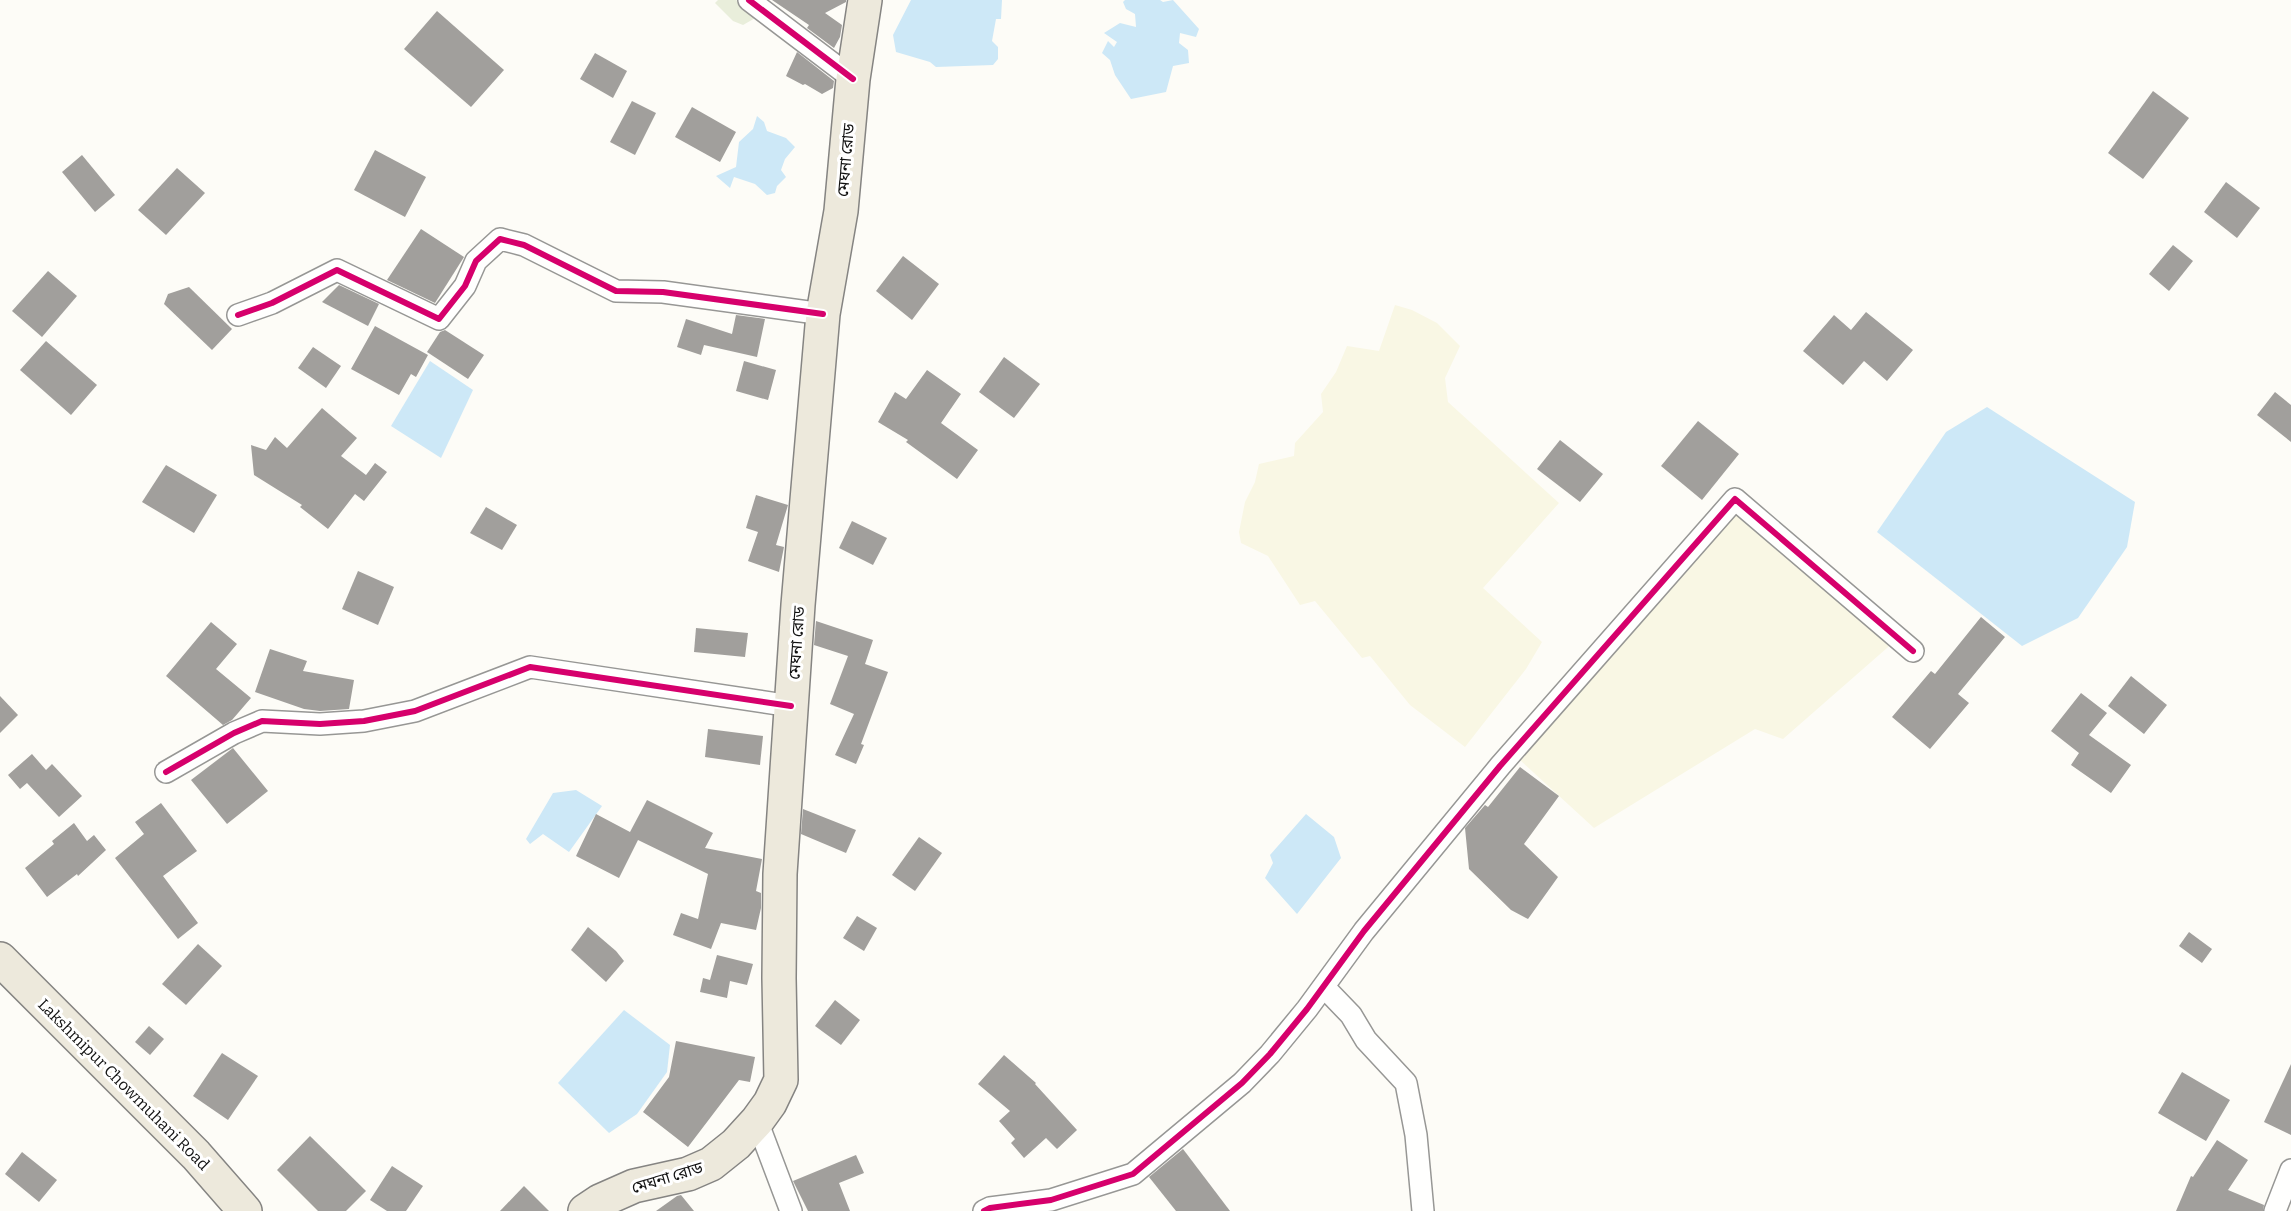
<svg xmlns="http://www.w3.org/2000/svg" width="2291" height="1211" font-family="Bitter,'Noto Sans Bengali',serif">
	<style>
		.farmland { fill: #f9f7e4 }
		.cemetery { fill: #e9eedb }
		.water { fill: #cde8f7 }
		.building { fill: #a19f9c }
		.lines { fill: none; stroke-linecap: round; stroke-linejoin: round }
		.street-casing { stroke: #979795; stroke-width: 24 }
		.primary-casing { stroke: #858482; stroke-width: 36 }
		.street { stroke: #fffffe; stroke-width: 21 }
		.primary { stroke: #ede9dc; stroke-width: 33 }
		.cycleway-casing { stroke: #fff; stroke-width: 10 }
		.cycleway { stroke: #d6006c; stroke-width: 6 }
		.labels { text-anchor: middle; stroke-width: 6; stroke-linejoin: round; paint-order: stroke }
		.street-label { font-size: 16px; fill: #111; stroke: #fff }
	</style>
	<rect width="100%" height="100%" fill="#fdfcf7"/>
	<g class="farmland">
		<path d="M1395,305L1412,310L1437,323L1460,346L1445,378L1448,402L1559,503L1483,588L1542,642L1526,669L1465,747L1410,705L1370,656L1362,658L1315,601L1300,605L1268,556L1241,543L1239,532L1245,502L1255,482L1259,464L1294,456L1295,443L1323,412L1321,394L1336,372L1347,346L1379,351Z"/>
		<path d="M1741,509L1895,641L1783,739L1755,729L1594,828L1520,760L1632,623Z"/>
	</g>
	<path class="cemetery" d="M718,0H736L757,17L743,25L733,21L715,3Z"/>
	<g class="water">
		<path d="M911,0H1002L1001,19H996L992,41L998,47V59L993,65L936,67L930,62L896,52L893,35Z"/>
		<path d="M1125,0H1160L1163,2L1173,0L1199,29L1196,37L1180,33L1179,43L1188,50L1189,63L1173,66L1166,92L1131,99L1115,75L1110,60L1102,53L1108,41L1114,47L1117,42L1104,33L1120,23L1136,27L1135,14L1126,9L1123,2Z"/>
		<path d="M757,116L764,122L767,131L786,138L795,147L785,159L781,170L786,177L777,186L775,193L767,195L755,184L734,177L730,188L716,176L736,167L739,142L753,129Z"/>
		<path d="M430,361L473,390L441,458L391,426Z"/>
		<path d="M1987,407L2135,502L2127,547L2078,618L2022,646L1877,532L1946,432Z"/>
		<path d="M576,790L602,806L569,852L543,834L530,844L526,839L553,793Z"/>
		<path d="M1306,814L1334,837L1341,858L1297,914L1265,878L1273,863L1270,855Z"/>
		<path d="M624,1010L670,1045L667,1072L637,1114L609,1133L558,1083Z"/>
	</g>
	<g class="building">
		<path d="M772,0H846V2L825,13L842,25L840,37L834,48L807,28L809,25Z"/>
		<path d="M437,11L504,70L471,107L404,49Z"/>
		<path d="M797,52L834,81L833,88L822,94L805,84L803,85L786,76Z"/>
		<path d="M595,53L627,71L613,98L580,79Z"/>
		<path d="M2153,91L2189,118L2143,179L2108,153Z"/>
		<path d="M632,101L656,113L635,155L610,142Z"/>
		<path d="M692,107L736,132L720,162L675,137Z"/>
		<path d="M375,150L426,177L405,217L354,190Z"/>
		<path d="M82,155L115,195L95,212L62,172Z"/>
		<path d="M177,168L205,193L166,235L138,210Z"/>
		<path d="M2226,182L2260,208L2237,238L2204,212Z"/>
		<path d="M421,229L464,257L435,303L387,280Z"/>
		<path d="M2173,245L2193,261L2169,291L2149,274Z"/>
		<path d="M903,256L939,284L912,320L876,291Z"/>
		<path d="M48,271L77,296L42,337L12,311Z"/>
		<path d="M339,285L379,304L368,326L322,302Z"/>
		<path d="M189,287L232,329L212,350L164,304L168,294Z"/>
		<path d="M1866,312L1913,350L1887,381L1864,361L1843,385L1803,351L1834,315L1851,330Z"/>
		<path d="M736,315L765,319L757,357L704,345L701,355L677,347L686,319L732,334Z"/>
		<path d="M375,326L428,355L416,377L411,374L399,395L351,369Z"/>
		<path d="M445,330L484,355L468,379L427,352L440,332Z"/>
		<path d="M46,341L97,385L71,415L20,370Z"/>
		<path d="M313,347L341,366L326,388L298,368Z"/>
		<path d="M1004,357L1040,384L1014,418L979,392Z"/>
		<path d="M744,361L776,370L768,400L736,391Z"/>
		<path d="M927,370L961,394L941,423L978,450L957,479L906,442L908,440L878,422L895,392L906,399Z"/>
		<path d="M2275,392L2291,405V442L2257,415Z"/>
		<path d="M322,408L357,438L341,456L366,475L375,463L387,472L364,501L355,494L328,529L300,507L302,505L254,475L251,445L266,450L275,437L287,448Z"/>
		<path d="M1698,421L1739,454L1702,500L1661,466Z"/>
		<path d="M1560,440L1603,474L1580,502L1537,469Z"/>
		<path d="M166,465L217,495L194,533L142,502Z"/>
		<path d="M756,495L788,505L776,545L784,547L779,572L748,561L758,532L746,528Z"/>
		<path d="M486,507L517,525L502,550L470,533Z"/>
		<path d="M852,521L887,538L873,565L839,548Z"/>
		<path d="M358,571L394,587L378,625L342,609Z"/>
		<path d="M1981,617L2005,637L1958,694L1969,703L1930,749L1892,717L1931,671L1935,674Z"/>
		<path d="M816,621L873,640L865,664L888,672L861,744L864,745L856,764L835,755L854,714L830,704L848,656L814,645Z"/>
		<path d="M211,622L237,644L216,669L251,698L232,720L223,725L166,676Z"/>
		<path d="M696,628L748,633L745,657L694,652Z"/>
		<path d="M270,649L307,661L303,671L354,680L349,709L320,711L304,709L255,692Z"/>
		<path d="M2131,676L2167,705L2144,734L2108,706Z"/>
		<path d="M2081,693L2107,713L2089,735L2131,765L2111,793L2071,765L2079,753L2051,731Z"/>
		<path d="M0,696L18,715L0,733Z"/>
		<path d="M708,729L763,736L760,765L705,757Z"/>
		<path d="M233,748L268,791L227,824L191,780Z"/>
		<path d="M32,754L46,770L52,764L82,796L59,817L27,783L20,789L8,775Z"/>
		<path d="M1520,767L1559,796L1524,844L1558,877L1528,919L1511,910L1469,869L1465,828L1485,805L1488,807Z"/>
		<path d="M647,800L713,833L705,848L762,859L756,891L761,893V908L756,930L721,923L711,949L673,935L681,913L698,919L708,874L638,840L619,878L576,856L596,814L630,832Z"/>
		<path d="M161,803L197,851L163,876L198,923L178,939L115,858L144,834L135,822Z"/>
		<path d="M803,809L856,830L846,853L801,834Z"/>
		<path d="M74,823L87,841L94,835L106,850L78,876L77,874L47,897L25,868L54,844L52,841Z"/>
		<path d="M919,837L942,853L915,891L892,875Z"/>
		<path d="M857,916L877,928L864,951L843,938Z"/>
		<path d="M588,927L616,951L624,961L606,982L571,950Z"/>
		<path d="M2189,932L2212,949L2202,963L2179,946Z"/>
		<path d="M198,944L222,966L186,1005L162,984Z"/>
		<path d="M717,955L753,964L747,985L730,981L727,998L700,992L703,978L710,980Z"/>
		<path d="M835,1000L860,1020L841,1045L815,1026Z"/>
		<path d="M149,1026L164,1039L150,1055L135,1042Z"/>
		<path d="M676,1041L755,1057L750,1082L739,1080L688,1147L643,1112L669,1077Z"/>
		<path d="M222,1053L258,1076L228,1120L193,1096Z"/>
		<path d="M1004,1055L1036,1083L1035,1084L1077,1130L1057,1149L1046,1138L1024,1158L1011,1143L1015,1139L999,1121L1010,1111L978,1084Z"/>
		<path d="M2291,1064V1135L2264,1122Z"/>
		<path d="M2182,1072L2230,1100L2206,1141L2158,1113Z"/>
		<path d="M310,1136L366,1191L346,1211H318L277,1170Z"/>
		<path d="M2217,1140L2248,1160L2228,1190L2264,1205L2263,1211H2176L2191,1176L2193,1177Z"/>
		<path d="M1183,1149L1230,1211H1176L1149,1177Z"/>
		<path d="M22,1152L57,1180L39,1202L5,1174Z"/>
		<path d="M856,1155L864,1173L839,1183L850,1211H808L793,1181Z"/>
		<path d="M392,1166L423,1186L406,1211H387L370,1200Z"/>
		<path d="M524,1186L549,1211H500Z"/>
		<path d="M681,1195L694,1211H656L677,1196Z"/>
	</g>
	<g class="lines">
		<defs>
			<g id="street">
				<path d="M749,0L853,79"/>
				<path d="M238,315L272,303L337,270L439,319L465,286L476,261L500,239L524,245L616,291L663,292L823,314"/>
				<path d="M166,772L234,733L262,721L320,724L364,721L415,711L530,667L791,706"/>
				<path d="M1324,987L1351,1015L1366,1040L1406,1083L1416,1135L1423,1211"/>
				<path d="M757,1121L791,1211"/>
				<path d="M984,1211L990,1208L1051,1200L1133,1174L1242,1083L1270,1054L1307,1009L1364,931L1500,766L1735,499L1913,651"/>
				<path d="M2275,1211L2291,1170"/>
			</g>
			<g id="primary">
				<path d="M0,959L196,1155L245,1211"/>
				<path d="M585,1211L600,1201L634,1186L688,1174L711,1164L736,1144L757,1121L770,1103L781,1080L779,978L780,874L798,605L823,314L841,211L853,79L865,0"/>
			</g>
		</defs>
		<use href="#street" class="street-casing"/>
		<use href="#primary" class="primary-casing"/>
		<use href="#street" class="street"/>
		<use href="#primary" class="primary"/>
		<defs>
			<g id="cycleway">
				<path d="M749,0L853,79"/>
				<path d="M238,315L272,303L337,270L439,319L465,286L476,261L500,239L524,245L616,291L663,292L823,314"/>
				<path d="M166,772L234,733L262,721L320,724L364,721L415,711L530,667L791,706"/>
				<path d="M984,1211L990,1208L1051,1200L1133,1174L1242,1083L1270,1054L1307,1009L1364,931L1500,766L1735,499L1913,651"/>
			</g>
		</defs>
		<use href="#cycleway" class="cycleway-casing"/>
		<use href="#cycleway" class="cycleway"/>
	</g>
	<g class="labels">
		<g class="street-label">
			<text transform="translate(845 160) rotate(-85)" y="6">মেঘনা রোড</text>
			<text transform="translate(796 643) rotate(-86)" y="6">মেঘনা রোড</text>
			<text transform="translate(124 1084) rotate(45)" y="6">Lakshmipur Chowmuhani Road</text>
			<text transform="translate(667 1177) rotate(-17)" y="6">মেঘনা রোড</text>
		</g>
	</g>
</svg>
